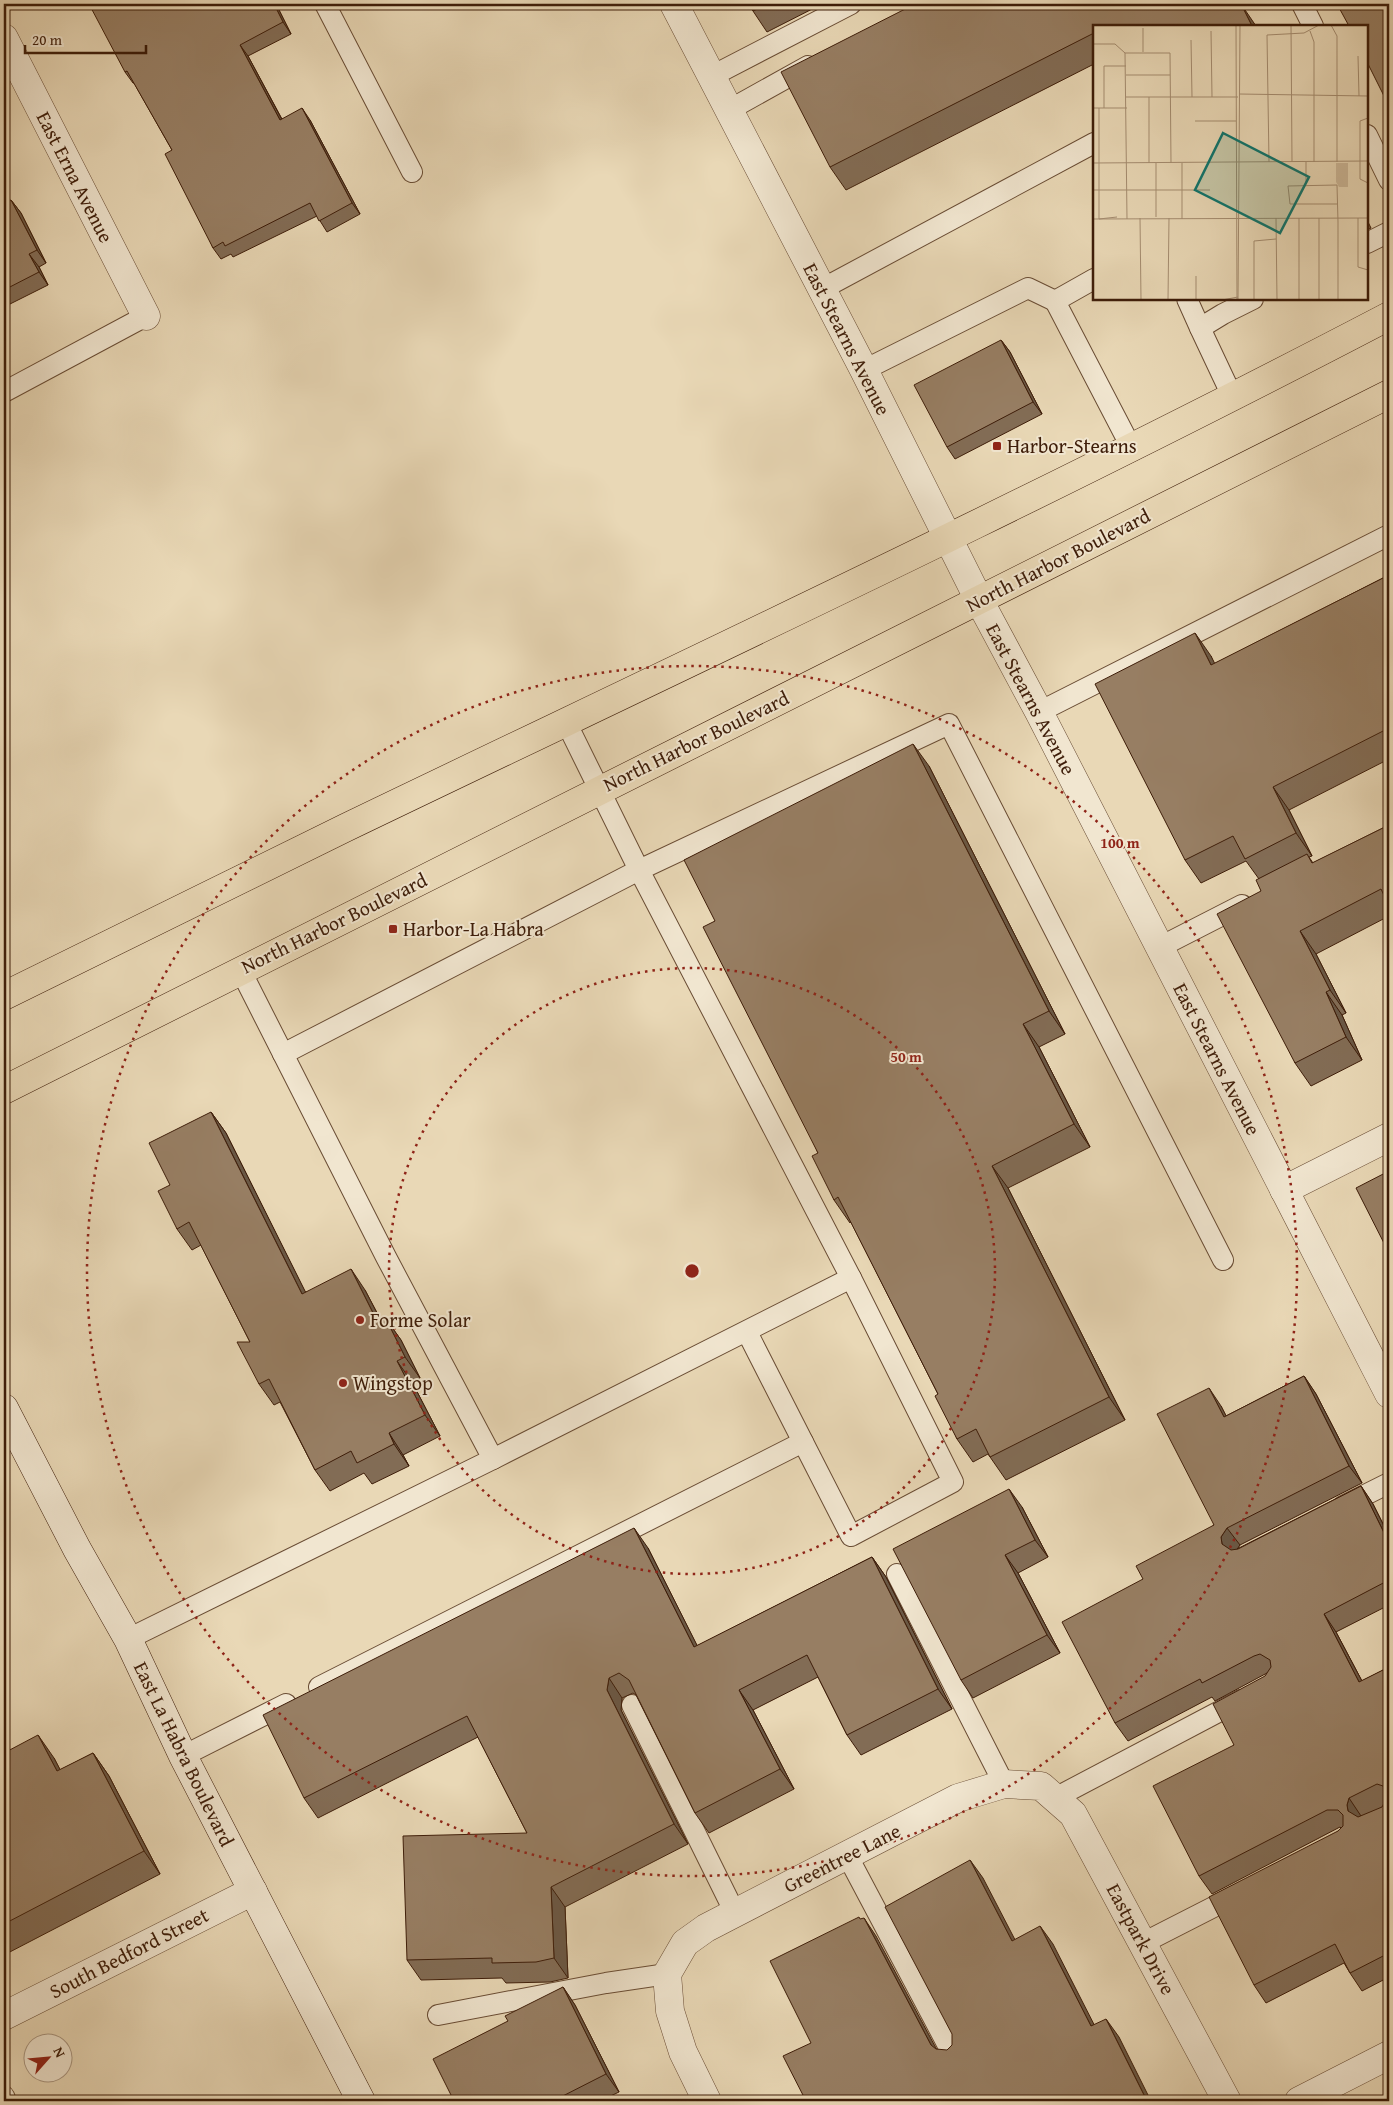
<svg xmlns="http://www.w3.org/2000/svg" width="1393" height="2105" font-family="'Gentium Book Plus',serif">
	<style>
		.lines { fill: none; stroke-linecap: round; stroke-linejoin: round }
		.lane-casing { stroke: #694c34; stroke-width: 22 }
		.street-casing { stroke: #694c34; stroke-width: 29 }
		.secondary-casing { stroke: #3e1d09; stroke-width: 29 }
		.primary-casing { stroke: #3e1d09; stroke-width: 29 }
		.lane { stroke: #f1e6d0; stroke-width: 20 }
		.street { stroke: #f1e6d0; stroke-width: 28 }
		.secondary { stroke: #f1e6d0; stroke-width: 28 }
		.primary { stroke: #e9d8b6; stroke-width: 28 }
		.wall { fill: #826c55; stroke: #3e1d09 }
		.shaded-wall { fill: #6a5845; stroke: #3e1d09 }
		.building { fill: #977e63; stroke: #3e1d09; fill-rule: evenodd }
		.ring { fill: none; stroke: #8f2418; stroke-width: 2.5; stroke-dasharray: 2.5 5 }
		.poi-dot { fill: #8f2418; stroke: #f1e6d0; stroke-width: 2 }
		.labels { text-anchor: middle; stroke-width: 4; stroke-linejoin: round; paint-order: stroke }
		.street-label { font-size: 20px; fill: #3e1d09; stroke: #f1e6d0 }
		.poi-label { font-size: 20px; fill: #3e1d09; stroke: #f1e6d0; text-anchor: start }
		.inset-road { fill: none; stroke: #a58d71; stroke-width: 1 }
		.view { fill: #0f766e; fill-opacity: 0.15; stroke: #0f766e; stroke-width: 2.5 }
		.inset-edge { fill: none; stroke: #3e1d09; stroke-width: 2.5 }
		.centre { fill: #8f2418; stroke: #f1e6d0; stroke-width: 2.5 }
		.ring-label { font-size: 15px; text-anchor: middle; font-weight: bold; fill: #8f2418; stroke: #f1e6d0; stroke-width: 4; stroke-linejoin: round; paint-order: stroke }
	</style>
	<rect width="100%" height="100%" fill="#e9d8b6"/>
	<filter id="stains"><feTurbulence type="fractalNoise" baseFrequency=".004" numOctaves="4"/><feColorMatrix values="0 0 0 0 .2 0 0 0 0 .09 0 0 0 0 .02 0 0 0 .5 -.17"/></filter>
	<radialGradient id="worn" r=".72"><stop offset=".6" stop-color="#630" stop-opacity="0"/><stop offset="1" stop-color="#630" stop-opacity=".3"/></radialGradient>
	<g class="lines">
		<defs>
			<g id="lane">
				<path d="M325,4L412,172"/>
				<path d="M1302,4L1313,26"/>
				<path d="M712,76L851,4"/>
				<path d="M729,110L808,66"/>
				<path d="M1367,135L1389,180"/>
				<path d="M1367,243L1389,232"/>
				<path d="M1094,279L1055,301L1132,449"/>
				<path d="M822,289L1094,143"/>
				<path d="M1187,299L1200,328L1223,314L1253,299"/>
				<path d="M1200,328L1233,398"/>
				<path d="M864,370L1028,288L1055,301"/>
				<path d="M4,392L146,316"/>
				<path d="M1039,712L1389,535"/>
				<path d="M1160,947L1242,905"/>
				<path d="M283,1054L639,870L949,724L1223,1260"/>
				<path d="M747,1332L803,1442"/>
				<path d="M493,1459L851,1278"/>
				<path d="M1343,1506L1389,1483"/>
				<path d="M897,1574L1004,1784"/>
				<path d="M128,1639L493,1459L386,1257L240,969"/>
				<path d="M319,1687L803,1442L851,1536L953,1482L851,1278L639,870L566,722"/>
				<path d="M632,1705L735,1913"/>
				<path d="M183,1756L286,1704"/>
				<path d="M1055,1798L1241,1700"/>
				<path d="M847,1855L954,2057"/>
				<path d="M1143,1943L1237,1895"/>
				<path d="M438,2015L606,1983L667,1974"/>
				<path d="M4,2096L6,2101"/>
			</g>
			<g id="street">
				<path d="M674,4L864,370L979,600L1039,712L1389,1394"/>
				<path d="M4,38L146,316"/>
				<path d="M1284,1190L1389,1137"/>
				<path d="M4,2016L253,1891"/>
				<path d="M707,2101L683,2052L670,2011L667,1974L685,1943L706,1928L958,1798L1004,1784L1041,1786L1073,1814L1227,2101"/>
				<path d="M1299,2101L1389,2055"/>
			</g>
			<path id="secondary" d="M4,1408L77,1549L128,1639L183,1756L361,2101"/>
			<g id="primary">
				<path d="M4,996C117,940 231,884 345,828C694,660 1045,496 1389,316"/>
				<path d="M4,1090L1389,394"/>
			</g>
		</defs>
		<use href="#lane" class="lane-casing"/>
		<use href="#street" class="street-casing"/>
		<use href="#secondary" class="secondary-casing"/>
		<use href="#primary" class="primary-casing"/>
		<use href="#lane" class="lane"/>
		<use href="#street" class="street"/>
		<use href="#secondary" class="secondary"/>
		<use href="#primary" class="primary"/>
	</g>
	<g class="wall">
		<path d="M276,4L291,34L248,56L282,119L310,120L360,214L327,232L317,216L233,257L231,254L221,259L213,248L172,150L134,83H133L125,72Z"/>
		<path d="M749,4H822L767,32L753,11Z"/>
		<path d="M915,4H1235L1256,26H1094V64L846,190L830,167Z"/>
		<path d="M4,200L5,203L11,200L21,213L46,263L39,267L48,285L8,305L4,299Z"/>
		<path d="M1367,220L1371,228L1367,230Z"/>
		<path d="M1001,340L1010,352L1042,414L955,459L947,447Z"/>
		<path d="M1389,575V759L1289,810L1312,856L1309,857L1313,863L1389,825V916L1316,954L1346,1013L1342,1015L1362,1060L1311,1086L1295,1063L1259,879L1246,861L1201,883L1185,860L1211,656L1214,664Z"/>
		<path d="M929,766L1065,1034L1039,1047L1090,1147L1008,1188L1125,1420L1006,1480L988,1454L973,1462L957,1439L938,1394L851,1222L850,1223L834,1200L818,1153L715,921Z"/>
		<path d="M211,1112L226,1133L305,1292L365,1290L382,1322L386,1319L401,1340L420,1378L412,1382L440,1436L403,1455L409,1466L372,1484L364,1473L330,1491L315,1470L280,1402L274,1405L259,1384L250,1342L201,1245L192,1250L177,1229L170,1185Z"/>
		<path d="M1304,1376L1316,1394L1362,1483L1240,1545L1237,1549L1361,1486L1373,1504L1389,1536V1605L1336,1632L1362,1681L1389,1667V1977L1362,1991L1350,1973L1344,1963L1266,2003L1254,1985L1338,1831L1341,1828L1340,1827L1212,1894L1199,1876L1234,1745L1267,1673L1215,1701L1212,1697L1128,1741L1115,1723L1143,1579L1214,1525L1221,1406L1226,1416Z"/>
		<path d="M1022,1507L1048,1557L1018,1573L1060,1653L973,1698L961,1680Z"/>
		<path d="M648,1548L697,1646L872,1557L886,1577L952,1709L861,1755L847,1735L818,1677L753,1710L794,1789L709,1833L695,1813L636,1695L633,1693L622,1698L621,1710L688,1844L565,1907L568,1978L550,1982L506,1983L502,1978L421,1980L407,1960L527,1833L478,1737L318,1818L304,1798Z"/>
		<path d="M4,1749L5,1752L54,1758L60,1770L93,1753L109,1776L160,1874L4,1955Z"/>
		<path d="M563,1987L575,2005L619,2092L600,2101H454L508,2021Z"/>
	</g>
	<g class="shaded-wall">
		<path d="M274,4H276L291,34L283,22Z"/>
		<path d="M1230,4H1235L1246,26L1232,7Z"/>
		<path d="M1241,4L1256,26H1257H1252Z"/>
		<path d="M240,45L248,56L288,131L280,120Z"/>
		<path d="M302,108L310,120L360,214L352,203Z"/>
		<path d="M11,200L21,213L46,263L37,250Z"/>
		<path d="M29,254L39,267L48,285L39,272Z"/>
		<path d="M1001,340L1010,352L1042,414L1033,402Z"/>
		<path d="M1195,633L1211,656L1227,688L1211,665Z"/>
		<path d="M913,744L929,766L1065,1034L1049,1011Z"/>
		<path d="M1273,787L1289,810L1312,856L1296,833Z"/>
		<path d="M1300,931L1316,954L1346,1013L1330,990Z"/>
		<path d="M1326,992L1342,1015L1362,1060L1346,1037Z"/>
		<path d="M1023,1024L1039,1047L1090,1147L1074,1124Z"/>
		<path d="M211,1112L226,1133L317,1315L302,1294Z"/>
		<path d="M992,1166L1008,1188L1125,1420L1109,1397Z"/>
		<path d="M351,1269L365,1290L393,1344L378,1323Z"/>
		<path d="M386,1319L401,1340L420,1378L405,1357Z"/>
		<path d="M397,1361L412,1382L440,1436L425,1415Z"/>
		<path d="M1304,1376L1316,1394L1362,1483L1349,1466Z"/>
		<path d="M1209,1388L1221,1406L1236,1435L1224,1417Z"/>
		<path d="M389,1433L403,1455L409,1466L394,1444Z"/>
		<path d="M1361,1486L1373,1504L1389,1536V1543Z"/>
		<path d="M1009,1489L1022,1507L1048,1557L1035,1540Z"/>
		<path d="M634,1528L648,1548L708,1667L694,1647Z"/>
		<path d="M1227,1528L1240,1545L1233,1555L1222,1544L1221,1537Z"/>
		<path d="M1005,1555L1018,1573L1060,1653L1047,1635Z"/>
		<path d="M872,1557L886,1577L952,1709L938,1689Z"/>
		<path d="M1324,1614L1336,1632L1372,1700L1359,1682Z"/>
		<path d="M609,1678L622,1698L621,1710L688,1844L674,1824L607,1690Z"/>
		<path d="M739,1690L753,1710L794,1789L780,1769Z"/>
		<path d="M38,1735L54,1758L73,1794L57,1771Z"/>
		<path d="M93,1753L109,1776L160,1874L144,1851Z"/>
		<path d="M1349,1798L1361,1816L1359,1823L1348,1811L1347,1805Z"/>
		<path d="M970,1860L983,1878L1025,1959L1012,1941Z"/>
		<path d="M551,1887L565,1907L568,1978L554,1958Z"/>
		<path d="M864,1918L876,1936L944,2063L931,2045Z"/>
		<path d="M1040,1926L1053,1944L1104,2044L1091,2026Z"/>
		<path d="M563,1987L575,2005L619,2092L606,2074Z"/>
		<path d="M1106,2019L1119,2037L1151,2101H1147Z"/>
	</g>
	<g class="building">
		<path d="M89,4H274L283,22L240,45L280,120L302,108L352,203L319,221L310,203L225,246L223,242L213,248L165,154L172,150L127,71L125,72Z"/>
		<path d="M749,4H768L753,11Z"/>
		<path d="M915,4H1230L1232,7L1241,4L1252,26H1094V33L830,167L781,72Z"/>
		<path d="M1337,4H1389V106L1367,62V26H1349Z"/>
		<path d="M11,200L37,250L29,254L39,272L4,290V204Z"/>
		<path d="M1001,340L1033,402L947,447L914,385Z"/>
		<path d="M1389,575V728L1273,787L1296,833L1245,859L1233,836L1185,860L1095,684L1195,633L1211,665Z"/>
		<path d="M913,744L1049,1011L1023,1024L1074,1124L992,1166L1109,1397L990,1457L976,1429L957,1439L935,1396L938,1394L838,1197L834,1200L812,1156L818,1153L703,927L715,921L684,860Z"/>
		<path d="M1389,825V906L1381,889L1300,931L1330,990L1326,992L1346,1037L1295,1063L1217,914L1261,891L1256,880L1307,854L1312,863Z"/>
		<path d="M211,1112L302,1294L351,1269L378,1323L386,1319L405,1357L397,1361L425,1415L389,1433L394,1444L357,1463L351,1451L315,1470L269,1379L259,1384L237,1342H250L189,1222L177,1229L158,1191L170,1185L149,1143Z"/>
		<path d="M1389,1171V1253L1356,1188Z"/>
		<path d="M1304,1376L1349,1466L1227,1528L1221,1537L1222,1544L1231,1550L1238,1549L1361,1486L1389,1543V1580L1324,1614L1359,1682L1389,1667V1953L1350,1973L1335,1944L1254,1985L1209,1897L1338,1831L1343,1826V1815L1338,1810H1327L1199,1876L1153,1786L1234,1745L1213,1704L1265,1676L1271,1667L1270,1660L1260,1654L1254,1656L1202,1683L1200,1679L1115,1723L1062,1622L1143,1579L1136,1566L1214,1525L1157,1414L1209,1388L1224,1417ZM1377,1784L1383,1786L1388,1796L1382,1807L1358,1817L1348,1811L1347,1805L1349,1798Z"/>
		<path d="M1009,1489L1035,1540L1005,1555L1047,1635L961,1680L893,1549Z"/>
		<path d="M634,1528L694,1647L872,1557L938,1689L847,1735L807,1655L739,1690L780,1769L695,1813L629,1680L619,1673L609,1678L607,1690L674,1824L551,1887L554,1958L536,1962L492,1963V1958L407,1960L403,1836L527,1833L467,1716L304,1798L263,1715Z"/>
		<path d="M38,1735L57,1771L93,1753L144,1851L4,1924V1753Z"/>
		<path d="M970,1860L1012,1941L1040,1926L1091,2026L1106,2019L1147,2101H806L783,2056L811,2043L770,1961L859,1917L860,1919L864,1918L931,2045L936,2049L947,2050L952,2045V2034L885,1907Z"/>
		<path d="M563,1987L606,2074L553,2101H454L433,2059L508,2021L505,2016Z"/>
	</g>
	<g class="ring">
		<circle cx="692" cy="1271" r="303"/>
		<circle cx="692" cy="1271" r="605"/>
	</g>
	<g class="poi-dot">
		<rect x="992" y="441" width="10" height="10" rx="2.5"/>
		<rect x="388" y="924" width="10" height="10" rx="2.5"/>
		<circle cx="360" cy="1320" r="5"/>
		<circle cx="343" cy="1383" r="5"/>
	</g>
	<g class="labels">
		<g class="street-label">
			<text transform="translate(75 177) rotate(63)" y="7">East Erna Avenue</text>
			<text transform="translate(847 339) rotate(63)" y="7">East Stearns Avenue</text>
			<text transform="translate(1058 560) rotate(-27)" y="7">North Harbor Boulevard</text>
			<text transform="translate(1031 699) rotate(62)" y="7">East Stearns Avenue</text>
			<text transform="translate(696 741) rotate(-26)" y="7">North Harbor Boulevard</text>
			<text transform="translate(334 923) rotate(-26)" y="7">North Harbor Boulevard</text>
			<text transform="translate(1217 1059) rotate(63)" y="7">East Stearns Avenue</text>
			<text transform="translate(184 1754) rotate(64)" y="7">East La Habra Boulevard</text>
			<text transform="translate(842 1858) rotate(-27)" y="7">Greentree Lane</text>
			<text transform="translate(1141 1939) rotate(62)" y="7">Eastpark Drive</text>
			<text transform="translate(129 1953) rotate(-27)" y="7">South Bedford Street</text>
		</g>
		<g class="poi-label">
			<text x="1007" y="453">Harbor-Stearns</text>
			<text x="403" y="936">Harbor-La Habra</text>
			<text x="370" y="1327">Forme Solar</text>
			<text x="353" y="1390">Wingstop</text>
		</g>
	</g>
	<g transform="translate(1093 25)">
		<rect width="275" height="275" fill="#e9d8b6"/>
		<path d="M243,138H255V162H246L243,157Z" fill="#ccb899"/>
		<path class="inset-road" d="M143,0L144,275M198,0L199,137M238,0L244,11V137M50,3V27M118,6L119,72M217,6L221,17V137M98,15L99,72M0,19H22L32,28M32,28L34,194M32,28H77L78,138M265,31L266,71M33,50H77M146,69L275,71M33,72H145M0,83H34M6,83V194M11,83V41H33M275,93L267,96V154L275,158M102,96H143M176,137L174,10L211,8L226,0M213,137V158M0,138L275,136M56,138V72M63,138V192M89,138V194M0,165H117M244,179H197L195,161L244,160L245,197V275M47,193L48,275M183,193L184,275M206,193V275M265,193V242L275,245M0,194L275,193M6,194L24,192M75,275L76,193M103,275V251M129,275L145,272M145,275L147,0M161,275V216L183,214M226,275V193"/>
		<path class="view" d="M130,108L216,152L187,208L102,165Z"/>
		<rect width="275" height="275" class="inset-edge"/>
	</g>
	<circle cx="692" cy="1271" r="8" class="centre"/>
	<g class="ring-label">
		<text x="1120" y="848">100 m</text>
		<text x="906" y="1062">50 m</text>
	</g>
	<rect width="1393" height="2105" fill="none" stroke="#e9d8b6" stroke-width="20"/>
	<rect x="5" y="5" width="1383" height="2095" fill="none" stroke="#3e1d09" stroke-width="2.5"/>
	<rect x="10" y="10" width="1373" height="2085" fill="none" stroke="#3e1d09"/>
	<g transform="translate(48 2058) rotate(63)"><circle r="24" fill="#f1e6d0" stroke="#a99680"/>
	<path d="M0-4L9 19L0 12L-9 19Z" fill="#8f2418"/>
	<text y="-8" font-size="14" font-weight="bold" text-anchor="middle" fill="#3e1d09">N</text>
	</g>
	<path d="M25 45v8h121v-8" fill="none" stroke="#3e1d09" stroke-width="2.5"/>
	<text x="32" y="45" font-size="15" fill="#3e1d09" stroke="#f1e6d0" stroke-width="4" paint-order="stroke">20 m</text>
	<rect width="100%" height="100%" filter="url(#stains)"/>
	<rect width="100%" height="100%" fill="url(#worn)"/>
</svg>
